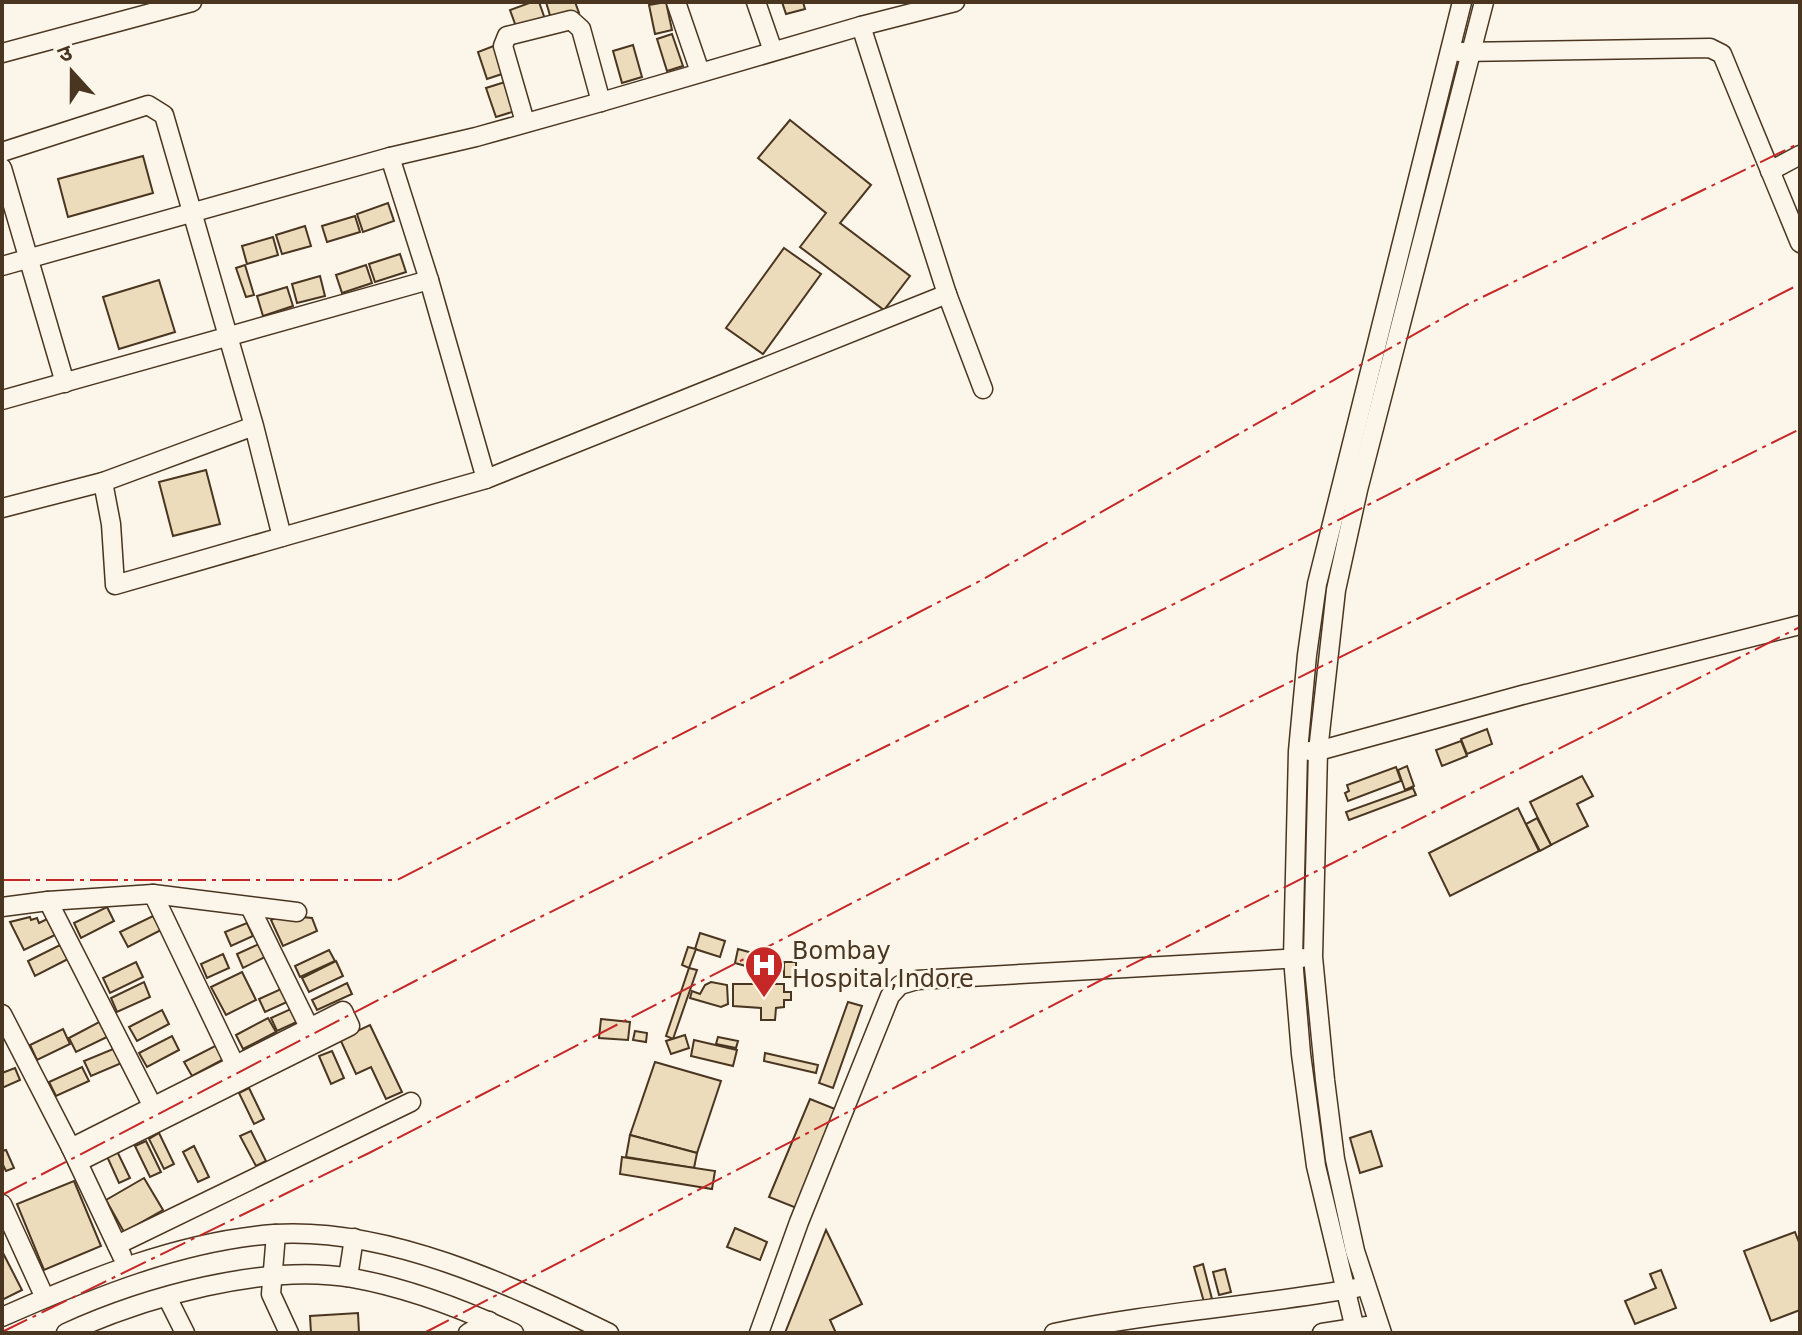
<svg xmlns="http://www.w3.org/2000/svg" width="1802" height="1335" font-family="'DejaVu Sans','Noto Sans Devanagari',sans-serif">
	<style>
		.building { fill: #ecdcbc; stroke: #4a3520; stroke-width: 2 }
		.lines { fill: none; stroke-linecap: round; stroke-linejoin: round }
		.minor-casing { stroke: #4a3520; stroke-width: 21 }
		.minor { stroke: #fbf6e9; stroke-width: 18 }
		.power { stroke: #c62828; stroke-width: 2; stroke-dasharray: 28 6 4 6; stroke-linecap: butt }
		.labels { text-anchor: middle; stroke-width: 6; stroke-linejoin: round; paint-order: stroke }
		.poi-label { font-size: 24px; fill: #4a3520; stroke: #fbf6e9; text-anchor: start }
	</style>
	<rect width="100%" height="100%" fill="#fbf6e9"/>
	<g class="building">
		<path d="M532,2H539L546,22L518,32L510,10Z"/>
		<path d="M546,2H575L579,13L552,22Z"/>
		<path d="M666,2L672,30L655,34L649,5Z"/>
		<path d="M782,2H803L805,9L786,14Z"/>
		<path d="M672,34L683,66L667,71L657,39Z"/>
		<path d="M496,45L505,73L487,79L478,52Z"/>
		<path d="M633,45L642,77L622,83L613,51Z"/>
		<path d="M505,82L515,111L496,117L486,88Z"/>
		<path d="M790,120L871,185L840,223L910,276L884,310L800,247L826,213L758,158Z"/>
		<path d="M143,156L153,193L68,217L58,179Z"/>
		<path d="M388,203L394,221L363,232L357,214Z"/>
		<path d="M355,216L360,232L327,242L322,226Z"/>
		<path d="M305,226L311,246L282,254L276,235Z"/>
		<path d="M273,237L278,255L247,264L242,246Z"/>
		<path d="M784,248L821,274L763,354L726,328Z"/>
		<path d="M400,254L406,272L375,282L369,264Z"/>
		<path d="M245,265L254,295L246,297L236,268Z"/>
		<path d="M366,265L372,283L342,293L336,275Z"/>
		<path d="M320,276L325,296L297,303L292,284Z"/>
		<path d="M159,280L175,332L119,349L103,297Z"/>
		<path d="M287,287L293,306L263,316L257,296Z"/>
		<path d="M206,470L220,524L173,536L159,482Z"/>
		<path d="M1487,729L1492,744L1467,754L1461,739Z"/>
		<path d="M1461,741L1467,756L1442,766L1436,750Z"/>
		<path d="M1407,766L1414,786L1405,790L1398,770Z"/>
		<path d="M1396,767L1401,781L1348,801L1345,793L1349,791L1347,785Z"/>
		<path d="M1582,776L1593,796L1577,804L1588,826L1551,845L1530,802Z"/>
		<path d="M1413,788L1416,795L1349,820L1346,812Z"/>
		<path d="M1518,808L1539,851L1450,896L1429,853Z"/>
		<path d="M1537,818L1551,845L1540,851L1526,824Z"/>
		<path d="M107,907L114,921L81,938L74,923Z"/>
		<path d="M282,915L312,918L317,931L283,946L271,920Z"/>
		<path d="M153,916L161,930L128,947L120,932Z"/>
		<path d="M30,917L31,920L37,918L39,923L47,919L55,935L24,950L10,922Z"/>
		<path d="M247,923L253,936L231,946L225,932Z"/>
		<path d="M700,933L725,941L720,957L695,949Z"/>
		<path d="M259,944L265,957L243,968L237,954Z"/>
		<path d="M60,945L68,959L35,976L28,961Z"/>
		<path d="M688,947L696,949L689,968L682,965Z"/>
		<path d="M738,949L782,961L778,975L735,963Z"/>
		<path d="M329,950L335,961L300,977L295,966Z"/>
		<path d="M223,954L229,968L207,978L201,964Z"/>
		<path d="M336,961L343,976L309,992L302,978Z"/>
		<path d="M136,962L143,977L110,993L103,978Z"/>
		<rect x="784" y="962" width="12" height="15"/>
		<path d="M689,968L697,970L673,1039L666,1036Z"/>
		<path d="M242,972L256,1000L226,1015L211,987Z"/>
		<path d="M144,982L150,997L117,1012L111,998Z"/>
		<path d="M711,982L727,985L728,1004L721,1007L690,998L692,991L700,994L705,985Z"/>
		<path d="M347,983L352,994L317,1010L312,1000Z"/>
		<path d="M733,984H784V992H791V1000H784V1007L776,1008L775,1020H761V1008L733,1006Z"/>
		<path d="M281,989L287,1002L265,1012L259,999Z"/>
		<path d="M848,1002L862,1006L833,1088L819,1083Z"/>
		<path d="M293,1008L299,1021L277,1031L271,1018Z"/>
		<path d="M162,1010L169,1024L137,1041L129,1027Z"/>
		<path d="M268,1018L276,1032L243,1049L236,1035Z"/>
		<path d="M601,1019L630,1022L628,1040L599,1038Z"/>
		<path d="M101,1021L109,1036L76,1052L69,1038Z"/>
		<path d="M370,1025L402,1092L386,1099L371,1067L356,1074L340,1039Z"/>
		<path d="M63,1029L70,1044L37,1060L30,1045Z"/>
		<path d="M635,1031L647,1033L646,1042L633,1040Z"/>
		<path d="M685,1035L689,1048L671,1054L666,1041Z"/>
		<path d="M172,1036L179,1050L147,1067L139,1053Z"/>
		<path d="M718,1037L738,1041L736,1048L716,1044Z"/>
		<path d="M694,1040L737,1050L733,1066L691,1056Z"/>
		<path d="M217,1045L224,1059L192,1076L184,1062Z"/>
		<path d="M118,1047L124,1062L91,1076L84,1061Z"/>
		<path d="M332,1051L344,1078L331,1084L319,1056Z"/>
		<path d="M765,1053L818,1065L816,1073L764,1061Z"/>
		<path d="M655,1062L721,1081L697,1153L630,1135Z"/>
		<path d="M82,1067L89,1081L56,1096L49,1082Z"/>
		<path d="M15,1068L20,1080L2,1088V1073Z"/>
		<path d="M249,1088L264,1119L254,1124L239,1093Z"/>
		<path d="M810,1099L840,1111L799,1209L769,1197Z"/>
		<path d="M251,1131L266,1161L256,1166L240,1136Z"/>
		<path d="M1371,1131L1382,1166L1360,1173L1350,1138Z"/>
		<path d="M159,1133L174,1164L164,1169L149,1139Z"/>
		<path d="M630,1135L697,1153L694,1168L626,1157Z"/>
		<path d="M146,1141L161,1172L150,1177L135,1146Z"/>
		<path d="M194,1146L209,1177L198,1182L183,1152Z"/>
		<path d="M115,1147L130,1178L119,1183L105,1152Z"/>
		<path d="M6,1150L14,1168L6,1171L2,1163V1151Z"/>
		<path d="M622,1157L715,1171L712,1189L620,1174Z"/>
		<path d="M144,1178L163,1210L124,1232L106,1200Z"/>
		<path d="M74,1181L101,1246L44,1270L17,1204Z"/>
		<path d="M735,1228L767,1242L760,1260L727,1247Z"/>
		<path d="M826,1230L862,1304L830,1320L836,1333H785Z"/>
		<path d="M1795,1232L1800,1245V1310L1771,1321L1744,1251Z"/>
		<path d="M2,1251L22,1290L2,1300Z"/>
		<path d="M1203,1264L1212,1299L1204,1302L1194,1267Z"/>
		<path d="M1225,1269L1231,1292L1219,1295L1213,1272Z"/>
		<path d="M1661,1270L1676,1308L1635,1324L1625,1301L1656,1288L1650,1274Z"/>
		<path d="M358,1313L359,1333H311L310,1316Z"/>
	</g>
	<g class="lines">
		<defs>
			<g id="minor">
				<path d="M676,2L700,72"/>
				<path d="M756,2L773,51"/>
				<path d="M861,26L947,294L983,389"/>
				<path d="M1459,52L1710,48L1722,54L1800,243"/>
				<path d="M2,53L192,2"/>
				<path d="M525,122L503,46L507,36L571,20L581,29L601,102"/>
				<path d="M2,152L148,105L164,115L254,426L282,537L115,585L111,524L103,482L254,426"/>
				<path d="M2,168L65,383"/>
				<path d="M1770,171L1800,155"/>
				<path d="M2,266L390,157L476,137L601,102L861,26L955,2"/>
				<path d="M429,280L486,479"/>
				<path d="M2,400L429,280L390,157"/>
				<path d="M2,508L103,482"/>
				<path d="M282,537L486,479L947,294"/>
				<path d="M1309,751H1318L1526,694L1800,625"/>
				<path d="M153,894L235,1065"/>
				<path d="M48,901L153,1107"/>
				<path d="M2,907L48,901L153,894L297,912"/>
				<path d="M250,907L309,1027"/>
				<path d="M2,1014L71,1148L122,1256"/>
				<path d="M71,1148L343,1011L350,1026L78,1162"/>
				<path d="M2,1204L45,1298"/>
				<path d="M276,1234L271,1294L289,1333"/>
				<path d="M117,1245L411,1102"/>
				<path d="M348,1277L354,1238"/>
				<path d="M167,1297L185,1333"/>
				<path d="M2,1317C88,1279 180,1241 274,1234C387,1227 509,1284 609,1333"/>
				<path d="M66,1333C145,1297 264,1263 352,1278C408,1288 463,1309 514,1333"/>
				<path d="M468,1333L489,1321"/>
				<path d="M759,1333L799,1222L890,996L900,985L917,980L1302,958"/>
				<path d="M1054,1333C1154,1312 1256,1306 1356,1288"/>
				<path d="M1322,1333L1367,1326"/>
				<path d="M1356,1333L1316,1166L1301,1054L1293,958L1298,751L1307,655L1317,584L1462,2"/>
				<path d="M1382,1333L1355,1251L1335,1159L1325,1080L1313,957L1318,751L1336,590L1358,490L1484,2"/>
			</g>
		</defs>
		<use href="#minor" class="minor-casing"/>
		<use href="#minor" class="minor"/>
		<g class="power">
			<path d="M2,880H397L978,582L1466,305L1800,143"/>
			<path d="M2,1195L502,936L1176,603L1800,284"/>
			<path d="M2,1332L369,1153L1032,810L1800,429"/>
			<path d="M424,1333L1107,977L1800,627"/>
		</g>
	</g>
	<defs>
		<symbol id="hospital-pin" viewBox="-11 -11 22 30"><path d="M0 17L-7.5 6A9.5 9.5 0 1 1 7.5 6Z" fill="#c62828" stroke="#fbf6e9"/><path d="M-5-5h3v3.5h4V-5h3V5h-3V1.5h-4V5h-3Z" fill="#fff"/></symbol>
	</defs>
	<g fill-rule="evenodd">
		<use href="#hospital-pin" x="742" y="943" width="44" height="60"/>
	</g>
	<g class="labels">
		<g class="poi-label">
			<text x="792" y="959">Bombay<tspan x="792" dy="28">Hospital,Indore</tspan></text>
		</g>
	</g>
	<rect width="1802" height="1335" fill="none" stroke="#4a3520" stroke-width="8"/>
	<g transform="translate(72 72) rotate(339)" stroke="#fbf6e9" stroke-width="6" paint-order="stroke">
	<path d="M0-6L14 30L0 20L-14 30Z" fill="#4a3520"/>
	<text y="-12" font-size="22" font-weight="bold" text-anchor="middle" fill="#4a3520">उ</text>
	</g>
</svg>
